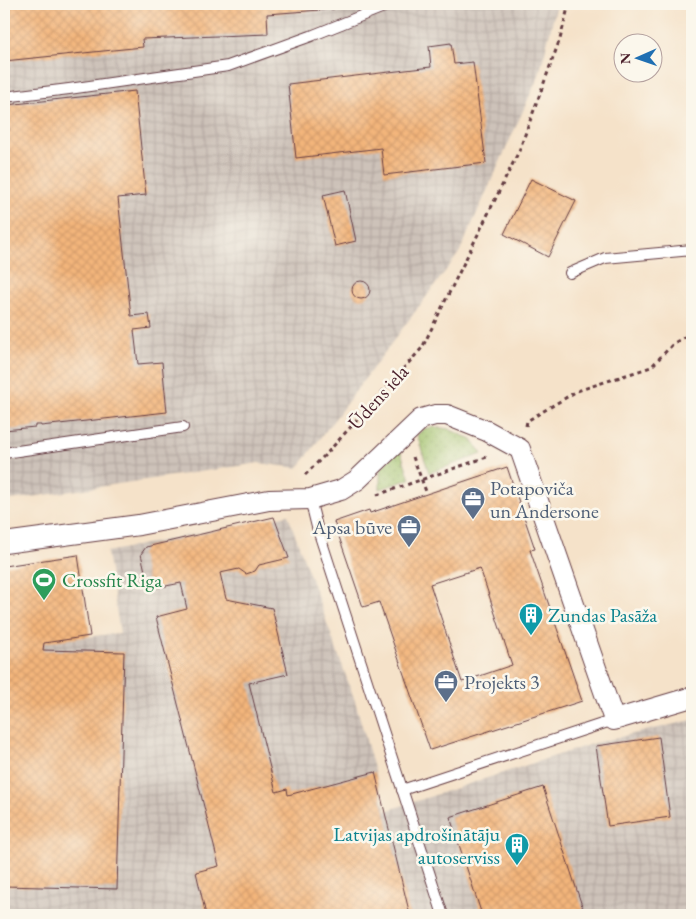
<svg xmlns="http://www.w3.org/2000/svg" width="696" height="919" font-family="'EB Garamond',serif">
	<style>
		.industrial { fill: url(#industrial-grid) }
		.grass { fill: url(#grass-dots); stroke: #74704a }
		.building { fill: url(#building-cross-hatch); fill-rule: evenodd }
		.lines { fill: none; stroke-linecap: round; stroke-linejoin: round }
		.service-casing { stroke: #643c43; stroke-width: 12 }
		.minor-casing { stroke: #643c43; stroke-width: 22 }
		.path { stroke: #643c43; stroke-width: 3; stroke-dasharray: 4 4; stroke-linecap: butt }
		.service { stroke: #fff; stroke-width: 10 }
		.minor { stroke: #fff; stroke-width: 20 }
		.labels { text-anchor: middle; stroke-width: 5; stroke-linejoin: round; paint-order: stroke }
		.street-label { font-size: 20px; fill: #4a1f2b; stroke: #fbf7ec }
		.service-label { font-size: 20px; fill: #4e5e75; stroke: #fbf7ec; text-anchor: start }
		.leisure-label { font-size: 20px; fill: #27864d; stroke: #fbf7ec; text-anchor: start }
		.culture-label { font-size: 20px; fill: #0d838f; stroke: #fbf7ec; text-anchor: start }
	</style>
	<defs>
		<pattern id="industrial-grid" width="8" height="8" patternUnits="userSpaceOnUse" patternTransform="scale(1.25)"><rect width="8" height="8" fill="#cdc2b9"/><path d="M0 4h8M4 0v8" fill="none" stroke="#b2a69f"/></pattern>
		<pattern id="grass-dots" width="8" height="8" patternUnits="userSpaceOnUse" patternTransform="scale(1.25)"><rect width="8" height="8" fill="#9fc069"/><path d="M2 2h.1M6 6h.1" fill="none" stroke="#849b57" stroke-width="1.8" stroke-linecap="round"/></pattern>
		<pattern id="building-cross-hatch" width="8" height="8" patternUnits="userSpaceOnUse" patternTransform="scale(1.25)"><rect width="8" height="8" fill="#f3b57c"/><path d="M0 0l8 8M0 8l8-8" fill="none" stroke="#d29b6b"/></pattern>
	</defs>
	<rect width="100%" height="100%" fill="#fbf7ec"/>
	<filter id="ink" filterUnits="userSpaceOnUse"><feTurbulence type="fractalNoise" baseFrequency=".02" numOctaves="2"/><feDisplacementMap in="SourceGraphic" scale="10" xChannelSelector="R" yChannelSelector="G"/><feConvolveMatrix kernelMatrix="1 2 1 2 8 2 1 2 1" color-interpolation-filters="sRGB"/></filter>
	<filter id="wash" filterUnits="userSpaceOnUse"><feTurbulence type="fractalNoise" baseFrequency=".0096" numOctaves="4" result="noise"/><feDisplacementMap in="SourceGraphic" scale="20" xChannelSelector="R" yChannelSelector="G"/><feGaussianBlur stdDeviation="1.12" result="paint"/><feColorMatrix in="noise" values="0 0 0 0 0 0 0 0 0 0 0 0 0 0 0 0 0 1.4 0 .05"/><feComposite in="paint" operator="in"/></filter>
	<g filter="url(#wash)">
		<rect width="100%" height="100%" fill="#f5e2c9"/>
		<g class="industrial">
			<path d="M4,4H557L539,75L459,253L298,468L259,463L4,501Z"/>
			<path d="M288,515L355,701L386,811L595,743L692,720V915H4V647L120,633L107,552Z"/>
		</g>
		<g class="grass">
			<path d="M434,427L449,429L472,440L482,454L429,473L417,435L423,429Z"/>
			<path d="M400,449L410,479L380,489V469Z"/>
		</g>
		<g id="blocks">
			<g class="building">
				<path d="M4,4H334V9L267,14L268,34L142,39L143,47L4,61Z"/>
				<path d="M451,43L454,64L473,62L486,163L384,175L381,148L296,158L288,84L431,67L429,46Z"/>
				<path d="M135,91L146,195L118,198L131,316L149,314L151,328L134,330L138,364L162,362L167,412L41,426V425H35V427L4,430V132L9,131L6,105Z"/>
				<path d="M531,179L576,201L548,257L504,234Z"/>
				<path d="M345,190L356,241L335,246L323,195Z"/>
				<circle cx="361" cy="290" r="9"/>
				<path d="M507,467L535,549L530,550L582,701L430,750L379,602L363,607L334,522L369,510L370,513ZM480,568L512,665L462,682L430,584Z"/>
				<path d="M274,517L289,558L259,565L255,571L246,574L239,569L220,573L226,599L272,608L288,674L249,683L276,792L287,789L288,795L375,772L410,915H206L196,872L219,866L156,617L187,609L181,583L156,588L148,584L141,554L146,547Z"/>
				<path d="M78,555L90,636L44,643L43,650L124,652L117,889L4,886V566Z"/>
				<path d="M659,737L670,817L608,826L596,746Z"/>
				<path d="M543,787L585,915H482L450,817Z"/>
			</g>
		</g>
	</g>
	<g filter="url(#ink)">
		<use href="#blocks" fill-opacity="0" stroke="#643c43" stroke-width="1"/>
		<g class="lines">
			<defs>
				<g id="service">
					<path d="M4,97L69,89L228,66L311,36L391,4"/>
					<path d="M570,273L605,258L692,250"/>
					<path d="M4,453L183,427"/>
					<path d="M310,499L317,527L443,915"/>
					<path d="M402,790L614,720"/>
				</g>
				<path id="minor" d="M4,543L139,525L269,500L310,499L341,490L357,480L421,419L435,415H447L487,431L520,449L614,720L692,697"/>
			</defs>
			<use href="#service" class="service-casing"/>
			<use href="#minor" class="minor-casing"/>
			<g class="path">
				<path d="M526,426L527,421L577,391L651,367L674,343L692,333"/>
				<path d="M413,457L427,494"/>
				<path d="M305,475L328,452L422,348L519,151L560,39L569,4"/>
				<path d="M377,495L487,457"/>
			</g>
			<use href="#service" class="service"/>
			<use href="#minor" class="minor"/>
		</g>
	</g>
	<defs>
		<symbol id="office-pin" viewBox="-11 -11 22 30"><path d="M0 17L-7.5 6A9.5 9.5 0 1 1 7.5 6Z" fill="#5c6f8a" stroke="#fbf7ec"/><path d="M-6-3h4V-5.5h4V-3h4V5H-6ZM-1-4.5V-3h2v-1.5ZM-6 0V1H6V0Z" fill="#fff"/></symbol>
		<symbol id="stadium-pin" viewBox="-11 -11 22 30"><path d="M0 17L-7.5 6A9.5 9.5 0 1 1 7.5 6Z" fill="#2e9e5b" stroke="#fbf7ec"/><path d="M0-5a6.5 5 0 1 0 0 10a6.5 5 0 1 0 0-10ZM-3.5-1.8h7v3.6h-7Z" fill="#fff"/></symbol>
		<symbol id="building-pin" viewBox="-11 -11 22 30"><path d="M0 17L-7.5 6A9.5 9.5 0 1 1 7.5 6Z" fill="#0f9aa8" stroke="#fbf7ec"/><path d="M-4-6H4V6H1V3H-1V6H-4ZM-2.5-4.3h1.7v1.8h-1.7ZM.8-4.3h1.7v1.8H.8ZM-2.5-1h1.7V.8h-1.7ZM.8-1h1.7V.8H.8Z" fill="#fff"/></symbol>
	</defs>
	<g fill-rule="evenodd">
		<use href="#office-pin" x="459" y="485" width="28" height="38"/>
		<use href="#office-pin" x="395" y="513" width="28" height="38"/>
		<use href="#stadium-pin" x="30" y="566" width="28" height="38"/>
		<use href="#building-pin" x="517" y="601" width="28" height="38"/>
		<use href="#office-pin" x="432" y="668" width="28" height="38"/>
		<use href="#building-pin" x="503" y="831" width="28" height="38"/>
	</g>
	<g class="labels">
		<g class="street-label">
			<text transform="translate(378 397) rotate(-48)" y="7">Ūdens iela</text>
		</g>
		<g class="service-label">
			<text x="490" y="495">Potapoviča<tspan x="490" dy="23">un Andersone</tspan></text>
			<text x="392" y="534" text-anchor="end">Apsa būve</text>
			<text x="464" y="689">Projekts 3</text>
		</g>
		<g class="leisure-label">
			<text x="62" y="587">Crossfit Riga</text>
		</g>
		<g class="culture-label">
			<text x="548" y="622">Zundas Pasāža</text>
			<text x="500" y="841" text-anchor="end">Latvijas apdrošinātāju<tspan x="500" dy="23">autoserviss</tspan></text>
		</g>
	</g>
	<rect width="696" height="919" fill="none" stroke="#fbf7ec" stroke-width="20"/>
	<g transform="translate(638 58) rotate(268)"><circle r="24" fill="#fbf7ec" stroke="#b4a19f"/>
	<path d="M0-4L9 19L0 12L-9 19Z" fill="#1f6fb2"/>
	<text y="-8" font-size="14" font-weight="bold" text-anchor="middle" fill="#4a1f2b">N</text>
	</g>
</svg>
